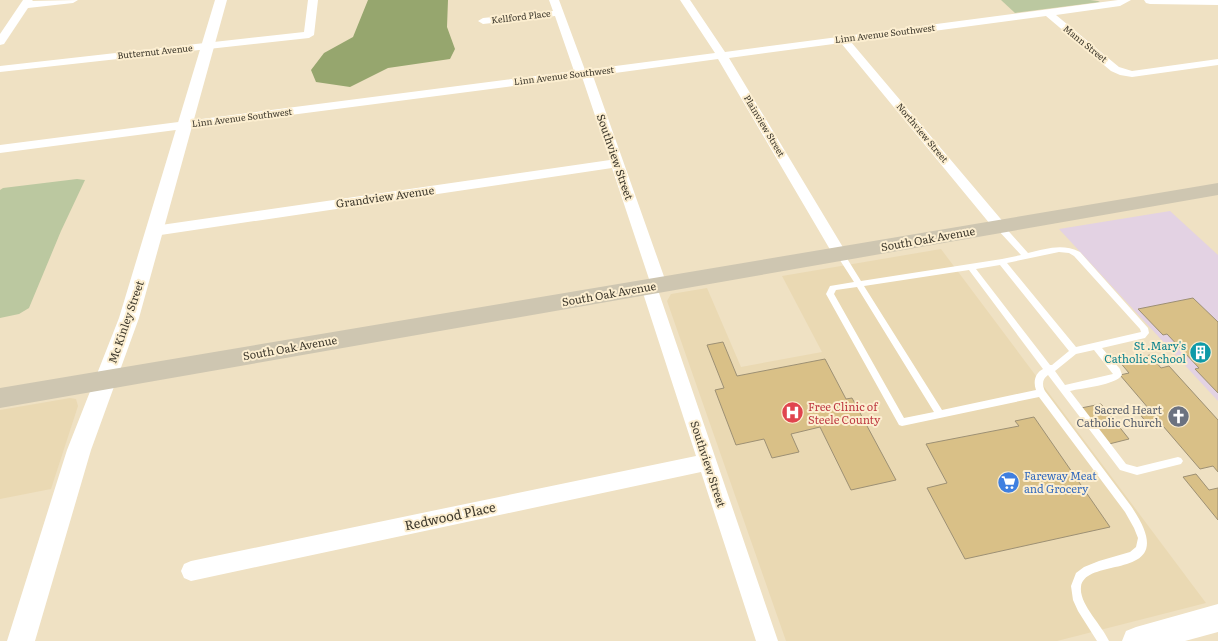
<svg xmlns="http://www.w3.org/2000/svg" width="1218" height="641" font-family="Literata,serif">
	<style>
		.built { fill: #ead9b3 }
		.education { fill: #e3d2e3 }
		.green { fill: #bbc8a0 }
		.forest { fill: #96a66e }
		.building { fill: #d9c087; stroke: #9d9074 }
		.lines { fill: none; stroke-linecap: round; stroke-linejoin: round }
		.service { fill: #fff; fill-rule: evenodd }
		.minor { fill: #fff; fill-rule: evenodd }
		.tertiary { fill: #fff; fill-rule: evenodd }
		.secondary { fill: #cec6b1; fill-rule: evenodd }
		.labels { text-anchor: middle; stroke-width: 4; stroke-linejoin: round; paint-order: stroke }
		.far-street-label { font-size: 9px; fill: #3d382c; stroke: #fceed0 }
		.street-label { font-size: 11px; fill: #3d382c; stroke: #fceed0 }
		.culture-label { font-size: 11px; fill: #0d838f; stroke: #fceed0; text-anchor: end }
		.health-label { font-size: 11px; fill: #be3a42; stroke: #fceed0; text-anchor: start }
		.worship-label { font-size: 11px; fill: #5b616d; stroke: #fceed0; text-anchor: end }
		.shop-label { font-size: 11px; fill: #366cbe; stroke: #fceed0; text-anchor: start }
		.near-street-label { font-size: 13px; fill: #3d382c; stroke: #fceed0 }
	</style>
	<rect width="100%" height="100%" fill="#efe1c3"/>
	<g class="built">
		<path d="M941,249L1206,603L1057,641H786L667,301L671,294L707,288L741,367L822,352L782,276Z"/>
		<path d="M70,398L76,399L78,406L51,489L0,499V410Z"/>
	</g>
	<path class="education" d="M1170,211L1218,255V401L1059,229Z"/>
	<g class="green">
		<path d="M1001,0H1090L1098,1L1100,2L1015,13Z"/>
		<path d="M77,179L85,180L61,231L29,308L19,314L0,318V190L3,188Z"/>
	</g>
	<path class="forest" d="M368,0H448L447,27L455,49L450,59L388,68L350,87L316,82L311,70L324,53L353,37Z"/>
	<g class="building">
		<path d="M1193,298L1218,322V393L1195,369L1199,368L1167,334L1163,335L1138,309Z"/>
		<path d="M723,342L737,376L825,359L846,399L852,398L896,480L851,490L820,427L791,434L799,452L772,458L764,439L736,445L715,390L724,388L707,345Z"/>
		<path d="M1150,355L1161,368L1169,366L1218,420V472L1213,466L1200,469L1163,426L1151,428L1138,412L1149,409L1120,375L1129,373L1119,361Z"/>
		<path d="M1101,404L1129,439L1109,444L1081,408Z"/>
		<path d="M1034,417L1110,527L965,559L927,488L947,483L926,444L1019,426L1015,421Z"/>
		<path d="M1196,474L1209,490L1218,488V520L1183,477Z"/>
	</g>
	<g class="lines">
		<path class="service" d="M997,225H1003L1028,253C1046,249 1062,243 1080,252L1148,328L1149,333L1145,338L1102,348L1120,369L1122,375C1116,385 1082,388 1070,391L1126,464L1137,467L1178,457L1181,458L1183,461L1181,464L1137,475L1120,470L1048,375C1042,379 1042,385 1045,391L1131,506C1185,585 1085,554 1081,587C1079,604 1102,625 1109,641H1097L1078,611L1073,600L1071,586L1076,573L1084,567L1099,561L1130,552L1136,547L1138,538L1134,528L1125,512L1039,397L902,426L899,425L826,294L830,286L854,282L836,254L840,251L843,252L861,281L1002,259L1021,255L997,229L996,227ZM1059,252L1069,253L1074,256L1140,329L1141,332L1076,347L1007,263ZM1000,265L1069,351L1052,365H1050L976,269ZM969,270L1043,369C1035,373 1033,382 1036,390L942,410L864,286ZM857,287L934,412L904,418L834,294L836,290ZM1094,350L1113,374L1065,385L1055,371L1076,354Z"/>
		<g class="minor">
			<path d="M23,0H33L32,1L78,0L73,3L28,8L4,44L0,45V34Z"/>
			<path d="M308,0H318L314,35L309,38L0,72V66L304,32Z"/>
			<path d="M549,0H559L585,70L715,53L680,0H690L725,52L1118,0H1131L1120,6L1056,15L1119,67L1132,71L1218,59V65L1132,77L1120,75L1111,71L1046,16L851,42L1005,224L1007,227L1005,230L1000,232L995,230L841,43L729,58L847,254L845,258L840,259L835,258L718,59L593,76L667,285L664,289L658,290L778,641H756L701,472L191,581L184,578L181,571L184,564L191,561L696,456L641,287L644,283L650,282L612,168L154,236L149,234L147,231L149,228L154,226L610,160L582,77L0,153V145L574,71L555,16L483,24L478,21L483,18L553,11Z"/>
		</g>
		<g class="tertiary">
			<path d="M215,0H227L139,318L91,450L35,641H7L67,450L119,318Z"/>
			<path d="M1144,0H1218V5L1150,4L1146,3Z"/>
			<path d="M1218,604V632L1185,641H1122L1126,631L1136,627Z"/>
		</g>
		<path class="secondary" d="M1218,183V195L0,408V388Z"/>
	</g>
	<defs>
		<symbol id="building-disc" viewBox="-11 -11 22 22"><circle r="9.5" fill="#0f9aa8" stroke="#fceed0"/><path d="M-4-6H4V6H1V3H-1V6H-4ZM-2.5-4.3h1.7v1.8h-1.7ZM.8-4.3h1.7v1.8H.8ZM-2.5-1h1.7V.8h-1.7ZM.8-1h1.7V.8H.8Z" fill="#fff"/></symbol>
		<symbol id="hospital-disc" viewBox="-11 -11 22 22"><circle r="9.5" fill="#e0444e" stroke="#fceed0"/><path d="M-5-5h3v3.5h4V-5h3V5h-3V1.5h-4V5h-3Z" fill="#fff"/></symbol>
		<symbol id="church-disc" viewBox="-11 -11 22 22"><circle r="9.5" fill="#6b7280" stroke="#fceed0"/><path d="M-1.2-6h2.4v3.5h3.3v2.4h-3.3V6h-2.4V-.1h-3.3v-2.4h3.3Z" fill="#fff"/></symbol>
		<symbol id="supermarket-disc" viewBox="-11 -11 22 22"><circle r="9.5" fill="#3f7fe0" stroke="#fceed0"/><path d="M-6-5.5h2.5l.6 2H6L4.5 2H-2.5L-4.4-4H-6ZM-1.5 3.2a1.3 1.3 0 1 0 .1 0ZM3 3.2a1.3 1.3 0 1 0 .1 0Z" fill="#fff"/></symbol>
	</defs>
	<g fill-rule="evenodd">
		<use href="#building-disc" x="1188" y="340" width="25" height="25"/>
		<use href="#hospital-disc" x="780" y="400" width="25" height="25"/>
		<use href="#church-disc" x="1166" y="404" width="25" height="25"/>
		<use href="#supermarket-disc" x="996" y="470" width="25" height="25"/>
	</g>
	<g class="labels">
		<g class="far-street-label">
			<text transform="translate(521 17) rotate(-7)" y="3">Kellford Place</text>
			<text transform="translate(885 34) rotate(-7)" y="3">Linn Avenue Southwest</text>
			<text transform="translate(1085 44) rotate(39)" y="3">Mann Street</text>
			<text transform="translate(155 52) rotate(-6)" y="3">Butternut Avenue</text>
			<text transform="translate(564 76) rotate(-7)" y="3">Linn Avenue Southwest</text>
			<text transform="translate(242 118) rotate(-7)" y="3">Linn Avenue Southwest</text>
			<text transform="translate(764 126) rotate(59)" y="3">Plainview Street</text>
			<text transform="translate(922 133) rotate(50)" y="3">Northview Street</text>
		</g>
		<g class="street-label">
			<text transform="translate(615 157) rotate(71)" y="4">Southview Street</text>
			<text transform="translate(385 197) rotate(-8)" y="4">Grandview Avenue</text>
			<text transform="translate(928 239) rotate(-10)" y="4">South Oak Avenue</text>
			<text transform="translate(609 294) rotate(-10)" y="4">South Oak Avenue</text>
			<text transform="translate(126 322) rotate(-71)" y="4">Mc Kinley Street</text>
			<text transform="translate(290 348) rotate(-10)" y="4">South Oak Avenue</text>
			<text transform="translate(708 464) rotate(72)" y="4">Southview Street</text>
		</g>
		<g class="culture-label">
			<text x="1186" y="350">St .Mary's<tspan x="1186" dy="13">Catholic School</tspan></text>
		</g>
		<g class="health-label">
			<text x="808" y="411">Free Clinic of<tspan x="808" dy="13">Steele County</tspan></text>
		</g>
		<g class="worship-label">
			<text x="1162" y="414">Sacred Heart<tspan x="1162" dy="13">Catholic Church</tspan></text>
		</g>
		<g class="shop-label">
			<text x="1024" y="480">Fareway Meat<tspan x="1024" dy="13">and Grocery</tspan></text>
		</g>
		<g class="near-street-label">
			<text transform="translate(450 516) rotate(-12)" y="5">Redwood Place</text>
		</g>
	</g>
</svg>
